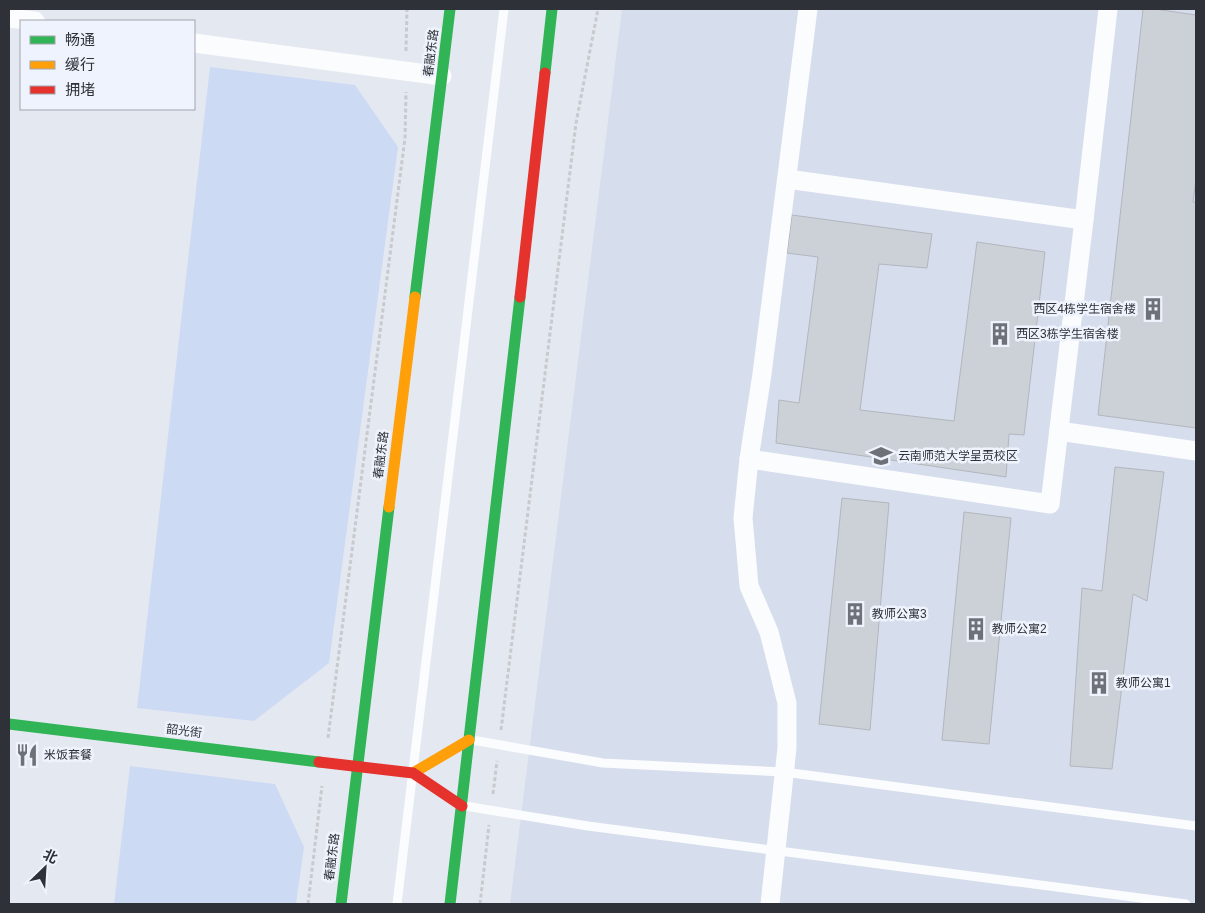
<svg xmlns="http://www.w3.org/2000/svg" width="1205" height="913" font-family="Helvetica,'Noto Sans SC',sans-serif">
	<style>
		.built { fill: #d6dded }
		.green { fill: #cddaf3 }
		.building { fill: #ccd0d7; stroke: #b3b6bd }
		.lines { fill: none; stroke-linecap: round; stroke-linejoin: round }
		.path { stroke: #c9cacd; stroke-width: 3; stroke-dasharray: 4 2.5; stroke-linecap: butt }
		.lane { stroke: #fbfcfd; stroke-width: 9 }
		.street { stroke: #fbfcfd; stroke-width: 19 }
		.fast { stroke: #30b455; stroke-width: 11 }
		.slow { stroke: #ff9f0a; stroke-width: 11 }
		.jam { stroke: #e5322d; stroke-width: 11 }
		.labels { text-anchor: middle; stroke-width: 5; stroke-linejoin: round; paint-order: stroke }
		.street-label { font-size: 12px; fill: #2e3137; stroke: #eff3fd }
		.poi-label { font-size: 12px; fill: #2e3137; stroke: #eff3fd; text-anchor: start }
	</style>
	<rect width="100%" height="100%" fill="#e4e8f1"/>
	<path class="built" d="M622,9H1196V904H510Z"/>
	<g class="green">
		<path d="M210,67L355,85L398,147L329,663L254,721L137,708Z"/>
		<path d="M130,766L275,784L304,847L296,904H114Z"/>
	</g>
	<g class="building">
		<path d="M1143,9H1155L1196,15V179L1193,202H1196V428L1098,415Z"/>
		<path d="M792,215L932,234L927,268L879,264L860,410L954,421L977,242L1045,252L1024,435L1009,434L1006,477L776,443L779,400L799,403L818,257L787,253Z"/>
		<path d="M1115,467L1164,472L1147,601L1133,594L1112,769L1070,766L1082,588L1102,591Z"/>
		<path d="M842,498L889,503L870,730L819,724Z"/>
		<path d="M964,512L1011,518L989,744L942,740Z"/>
	</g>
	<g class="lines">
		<g class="path">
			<path d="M406,51L407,9"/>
			<path d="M501,730L576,123L598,9"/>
			<path d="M328,738L405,138L406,92"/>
			<path d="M493,794L497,761"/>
			<path d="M308,904L322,786"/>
			<path d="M480,904L489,825"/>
		</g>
		<g class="lane">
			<path d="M472,740L603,763L784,772L1196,826"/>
			<path d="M465,806L588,826L1186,904"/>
			<path d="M397,904L504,9"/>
		</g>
		<g class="street">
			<path d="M9,18L35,21"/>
			<path d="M194,43L442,76"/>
			<path d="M787,179L1084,220L1108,9"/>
			<path d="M1059,431L1196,451"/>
			<path d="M749,459L1050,504L1084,220"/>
			<path d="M770,904L787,748V703L769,632L749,586L743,518L749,459L762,374L808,9"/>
		</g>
		<g class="fast">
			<path d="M545,73L552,9"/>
			<path d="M415,297L450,9"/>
			<path d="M9,724L319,762"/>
			<path d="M341,904L389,507"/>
			<path d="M450,904L520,297"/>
		</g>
		<g class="slow">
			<path d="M389,507L415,297"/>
			<path d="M413,773L469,740"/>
		</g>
		<g class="jam">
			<path d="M520,297L545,73"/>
			<path d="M319,762L413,773L462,806"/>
		</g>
	</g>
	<defs>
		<symbol id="building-bare" viewBox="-9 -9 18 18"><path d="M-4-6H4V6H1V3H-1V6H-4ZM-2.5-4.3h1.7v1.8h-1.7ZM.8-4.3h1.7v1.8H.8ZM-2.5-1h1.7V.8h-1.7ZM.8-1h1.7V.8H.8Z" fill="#6e7178" stroke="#eff3fd" stroke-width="2.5" paint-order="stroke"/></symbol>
		<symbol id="university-bare" viewBox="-9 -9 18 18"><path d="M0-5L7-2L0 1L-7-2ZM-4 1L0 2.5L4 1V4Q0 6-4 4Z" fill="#6e7178" stroke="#eff3fd" stroke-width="2.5" paint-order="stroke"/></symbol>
		<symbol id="restaurant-bare" viewBox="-9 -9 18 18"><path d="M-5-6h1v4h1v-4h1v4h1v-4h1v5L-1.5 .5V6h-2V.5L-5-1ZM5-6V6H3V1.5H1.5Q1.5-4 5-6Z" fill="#6e7178" stroke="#eff3fd" stroke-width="2.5" paint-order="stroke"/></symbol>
	</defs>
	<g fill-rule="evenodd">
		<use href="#building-bare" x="1137" y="293" width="32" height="32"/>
		<use href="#building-bare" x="984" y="318" width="32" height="32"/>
		<use href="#university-bare" x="865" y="440" width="32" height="32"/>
		<use href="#building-bare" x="839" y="598" width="32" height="32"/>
		<use href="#building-bare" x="960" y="613" width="32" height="32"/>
		<use href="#building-bare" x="1083" y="667" width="32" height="32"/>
		<use href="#restaurant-bare" x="11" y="739" width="32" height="32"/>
	</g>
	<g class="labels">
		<g class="street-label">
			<text transform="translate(431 53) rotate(-83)" y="4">春融东路</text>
			<text transform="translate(381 455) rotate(-83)" y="4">春融东路</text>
			<text transform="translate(184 731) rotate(7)" y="4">韶光街</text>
			<text transform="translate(332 857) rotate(-83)" y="4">春融东路</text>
		</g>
		<g class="poi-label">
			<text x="1136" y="313" text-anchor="end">西区4栋学生宿舍楼</text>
			<text x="1016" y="338">西区3栋学生宿舍楼</text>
			<text x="898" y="460">云南师范大学呈贡校区</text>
			<text x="872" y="618">教师公寓3</text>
			<text x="992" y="633">教师公寓2</text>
			<text x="1116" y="687">教师公寓1</text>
			<text x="44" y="759">米饭套餐</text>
		</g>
	</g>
	<rect width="1205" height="913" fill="none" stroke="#2e3137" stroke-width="20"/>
	<rect x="20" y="20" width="175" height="90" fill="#eff3fd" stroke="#a2a5ae"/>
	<rect x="30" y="36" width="25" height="8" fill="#30b455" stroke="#a2a5ae"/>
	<text x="65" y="45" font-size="15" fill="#2e3137">畅通</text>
	<rect x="30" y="61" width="25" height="8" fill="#ff9f0a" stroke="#a2a5ae"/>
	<text x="65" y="70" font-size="15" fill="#2e3137">缓行</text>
	<rect x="30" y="86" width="25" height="8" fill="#e5322d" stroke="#a2a5ae"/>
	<text x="65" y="95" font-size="15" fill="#2e3137">拥堵</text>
	<g transform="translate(45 868) rotate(25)" stroke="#eff3fd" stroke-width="4" paint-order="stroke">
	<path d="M0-4L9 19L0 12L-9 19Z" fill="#2e3137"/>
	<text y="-8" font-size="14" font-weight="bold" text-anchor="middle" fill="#2e3137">北</text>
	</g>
</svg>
